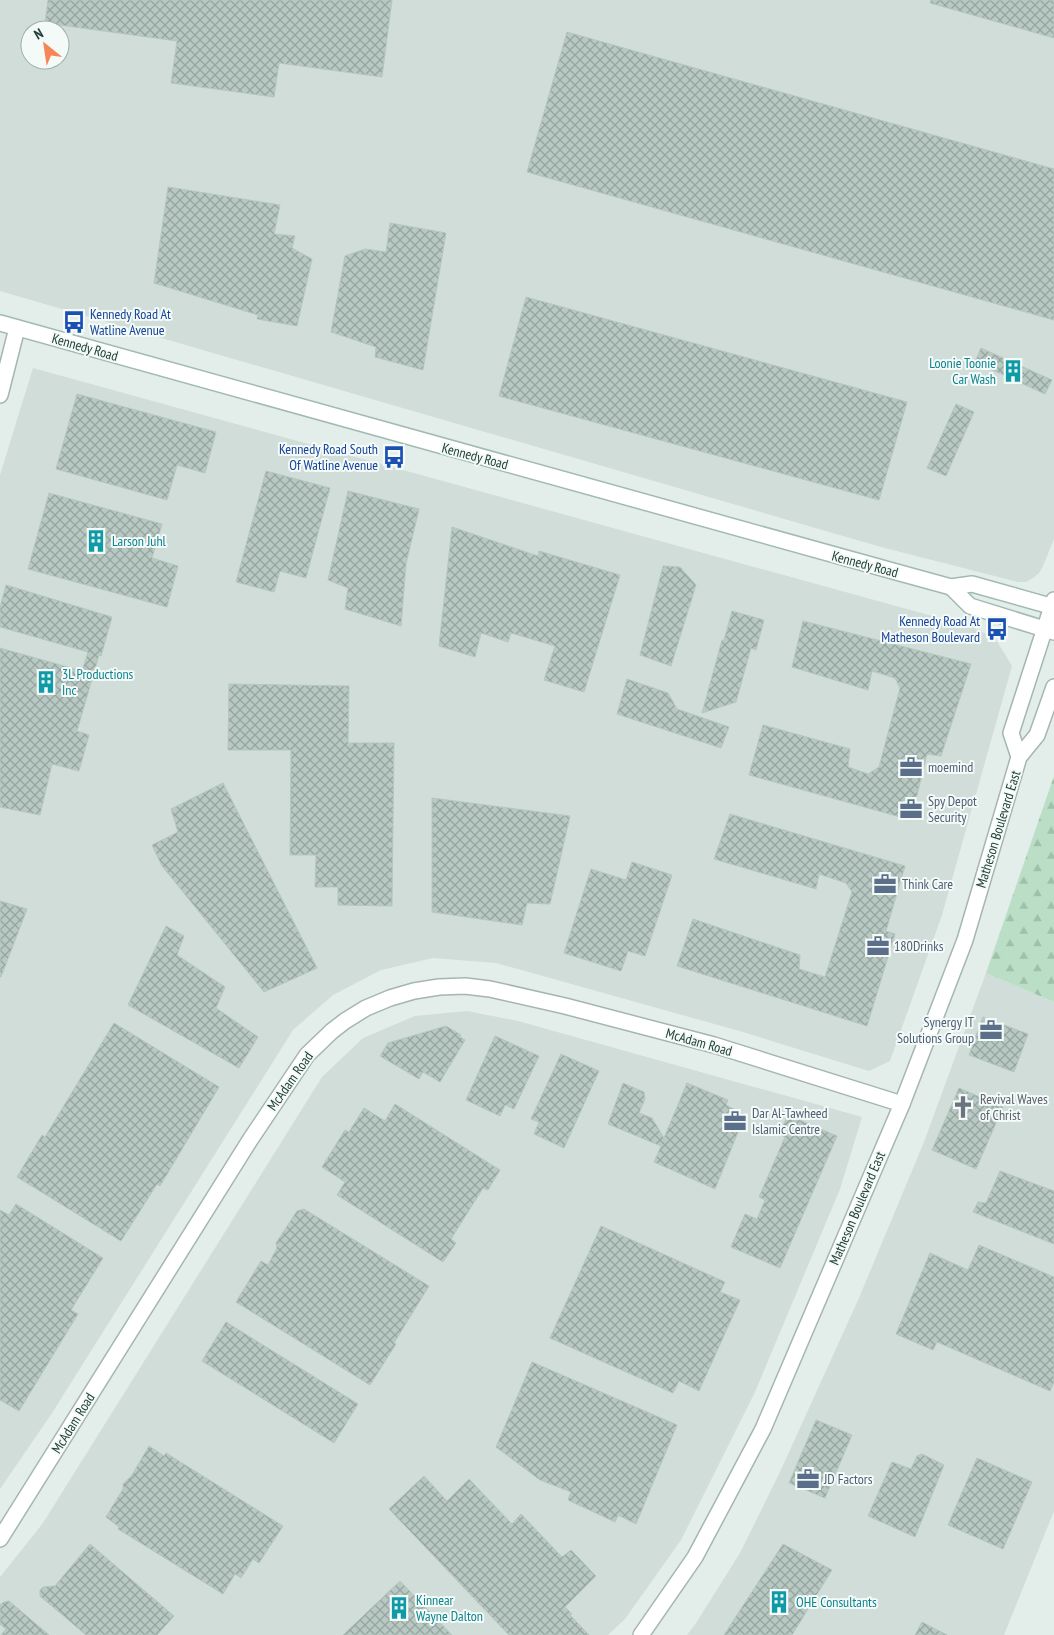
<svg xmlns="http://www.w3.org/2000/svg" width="1054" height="1635" font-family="'PT Sans Narrow',sans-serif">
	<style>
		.built { fill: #d1ddd8; fill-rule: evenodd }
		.forest { fill: url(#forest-firs) }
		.building { fill: url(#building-cross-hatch); stroke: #b5c7c0 }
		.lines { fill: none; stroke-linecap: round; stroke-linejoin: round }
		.minor-casing { stroke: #a5b6b1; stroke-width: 18 }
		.tertiary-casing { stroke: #a5b6b1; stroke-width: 18 }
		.secondary-casing { stroke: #a1bab2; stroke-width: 18 }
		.minor { stroke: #fff; stroke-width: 15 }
		.tertiary { stroke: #fff; stroke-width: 15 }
		.secondary { stroke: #fff; stroke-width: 15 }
		.labels { text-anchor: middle; stroke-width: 4; stroke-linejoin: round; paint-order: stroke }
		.transit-label { font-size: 14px; fill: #164399; stroke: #f4faf7; text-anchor: end }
		.street-label { font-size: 14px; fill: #224039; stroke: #f4faf7 }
		.culture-label { font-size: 14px; fill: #0d838f; stroke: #f4faf7; text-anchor: start }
		.service-label { font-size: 14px; fill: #4e5e75; stroke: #f4faf7; text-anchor: start }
		.worship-label { font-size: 14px; fill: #5b616d; stroke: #f4faf7; text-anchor: start }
	</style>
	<defs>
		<pattern id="forest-firs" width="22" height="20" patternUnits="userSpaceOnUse" patternTransform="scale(1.25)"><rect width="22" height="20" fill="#bbdfc6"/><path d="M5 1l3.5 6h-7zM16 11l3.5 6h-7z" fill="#a0c0ab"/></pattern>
		<pattern id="building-cross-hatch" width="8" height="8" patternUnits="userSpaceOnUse" patternTransform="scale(1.25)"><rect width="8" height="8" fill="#b8c8c2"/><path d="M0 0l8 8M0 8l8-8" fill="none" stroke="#95a49f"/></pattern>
	</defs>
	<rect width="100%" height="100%" fill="#e3ede9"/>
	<g class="built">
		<path d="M0,0H1054V539L1043,566L1039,573L1033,578L1026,582H1018L881,547L0,291ZM30,30H60V60H30Z"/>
		<path d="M33,368L972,627L995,638L1012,666L942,915L890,1061L869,1071L743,1032L496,963L433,958L381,970L333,995L293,1030L52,1413L0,1489V475Z"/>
		<path d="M986,973L1054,1002V1511L1004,1635H687L696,1623L740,1553L780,1472L859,1298L924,1142Z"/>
		<path d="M467,1011L518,1021L862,1117L840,1189L755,1392L681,1540L625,1619L608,1635H0V1577L43,1523L322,1077L363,1038L415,1016Z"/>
	</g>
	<path class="forest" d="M1054,776V1002L986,973Z"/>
	<g class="building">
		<path d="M48,0H392L382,77L279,63L274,97L171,83L177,41L45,23Z"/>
		<path d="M931,0H1054V38L930,3Z"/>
		<path d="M567,32L1054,169V320L527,172Z"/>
		<path d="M168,187L280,205L274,234L295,236L292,248L312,259L297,326L257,319L258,315L154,283Z"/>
		<path d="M390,223L446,233L423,370L375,357L376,347L331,332L345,256L365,249L386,252Z"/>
		<path d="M526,297L907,402L879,500L499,396Z"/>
		<path d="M981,348L1052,380L1045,394L975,362Z"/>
		<path d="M77,394L216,432L205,473L177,465L167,500L56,469Z"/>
		<path d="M956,404L974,412L946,476L927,468Z"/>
		<path d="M266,471L330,488L306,578L280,571L274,592L236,582Z"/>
		<path d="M348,491L419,509L406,564L401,626L345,609L348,588L328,580Z"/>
		<path d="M49,493L162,524L152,558L178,566L167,607L28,569Z"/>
		<path d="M452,527L538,556L539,551L620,575L584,692L544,680L555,646L511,633L508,642L481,633L475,657L439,646Z"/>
		<path d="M663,566L680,567L696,585L671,666L640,655Z"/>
		<path d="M6,585L112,617L101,656L99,655L77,731L89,735L79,771L52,764L40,815L0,807V648L82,671L88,652L0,627V607Z"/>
		<path d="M732,611L764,620L756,650L751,648L736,702L702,713L722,640H724Z"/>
		<path d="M803,621L971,664L941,756L927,754L911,820L749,775L763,725L850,749L848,767L868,774L879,767L900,688L895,678L872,671L868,690L792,667Z"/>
		<path d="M627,679L668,693L677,709L729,727L721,748L617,714Z"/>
		<path d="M229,684L349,686L348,743H394L392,906L338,905V887H315L316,855H290L291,750H228Z"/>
		<path d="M223,783L317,968L264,992L162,866L152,845L178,832L171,809Z"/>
		<path d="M432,798L570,816L550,904L527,903L522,925L432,912Z"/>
		<path d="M730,814L905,866L886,931L895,934L867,1026L677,966L693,919L800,955L799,969L825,977L852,892L846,883L819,874L816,889L714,859Z"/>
		<path d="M632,862L672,875L645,956L628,951L621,971L564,953L591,869L626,880Z"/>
		<path d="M0,901L27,909L1,977H0Z"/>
		<path d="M166,926L184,936L177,955L225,987L216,1008L258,1037L239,1068L128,1005Z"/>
		<path d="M983,1017L1028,1034L1014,1072L969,1055Z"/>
		<path d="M114,1023L219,1087L160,1186L157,1184L121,1241L17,1177L42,1135L45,1137Z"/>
		<path d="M446,1026L461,1035L460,1037L465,1040L440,1082L423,1072L419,1079L380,1056L388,1043Z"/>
		<path d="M495,1036L539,1056L514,1109L505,1105L500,1116L466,1100Z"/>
		<path d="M561,1054L599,1071L564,1148L534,1134L539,1122L531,1119Z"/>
		<path d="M623,1083L644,1092L645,1099L639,1113L652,1118L664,1138L687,1083L728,1100L726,1105L745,1115L715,1189L654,1162L661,1146L608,1124Z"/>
		<path d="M959,1088L1003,1107L976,1169L932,1150Z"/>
		<path d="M395,1104L500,1170L488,1190L483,1188L451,1239L456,1243L443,1262L337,1195L345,1182L322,1167L345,1130L349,1132L364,1108L385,1121Z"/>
		<path d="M788,1115L837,1136L780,1268L731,1247L745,1214L757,1219L765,1200L759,1197L785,1137L779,1134Z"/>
		<path d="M1000,1171L1054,1191V1244L973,1212L978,1202L986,1203Z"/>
		<path d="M16,1204L103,1258L71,1310L78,1314L19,1411L0,1400V1210L9,1215Z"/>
		<path d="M304,1209L429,1286L394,1343L396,1344L370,1385L236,1302L261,1261L268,1265L277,1248L276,1243L297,1211Z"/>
		<path d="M601,1226L725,1282L720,1292L740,1300L699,1391L679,1381L673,1393L550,1338Z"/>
		<path d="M979,1245L1054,1277V1382L1050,1391L937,1342L933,1350L896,1334L930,1253L968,1270Z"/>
		<path d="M226,1322L358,1404L334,1443L202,1361Z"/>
		<path d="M532,1362L677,1425L636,1524L618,1515L615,1522L568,1500L571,1492L540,1480L496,1447Z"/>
		<path d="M816,1420L852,1435L825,1498L789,1483Z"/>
		<path d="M149,1446L164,1456L166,1453L283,1526L259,1563L253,1559L241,1578L235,1574L223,1594L118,1529L119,1527L106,1517L123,1489V1484L132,1475Z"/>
		<path d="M922,1454L944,1465L915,1537L868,1516L892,1462L911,1469L917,1456Z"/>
		<path d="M977,1458L1032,1482L1003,1549L948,1525Z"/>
		<path d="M424,1476L447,1501L469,1479L512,1524L521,1514L562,1557L571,1550L596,1576L565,1607L572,1614L570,1615L589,1635H509L389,1509Z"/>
		<path d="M90,1544L174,1616L157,1635H86L40,1596V1590L43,1587L55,1586Z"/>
		<path d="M783,1544L832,1570L792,1635H724Z"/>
		<path d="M400,1581L452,1635H343Z"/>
		<path d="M9,1601L49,1635H1L6,1629L0,1624V1605L4,1602Z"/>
		<path d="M922,1622L947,1635H915Z"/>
	</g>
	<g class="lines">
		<defs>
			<g id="minor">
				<path d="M0,395L17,328"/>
				<path d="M0,1539L250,1140L307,1055L332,1031L345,1021L366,1008L390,998L414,991L439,987L465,986L490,989L565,1006L714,1045L902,1104"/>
			</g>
			<g id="tertiary">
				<path d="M1019,757L1011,733L1054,600"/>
				<path d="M641,1635L695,1557L763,1429L902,1104L965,940L1019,757L1037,735L1054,687"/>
			</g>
			<g id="secondary">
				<path d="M0,323L900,573L951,587L972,584L1054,607"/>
				<path d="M951,587L970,606L1054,632"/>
			</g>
		</defs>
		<use href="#minor" class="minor-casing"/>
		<use href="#tertiary" class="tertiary-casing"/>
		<use href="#secondary" class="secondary-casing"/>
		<use href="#minor" class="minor"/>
		<use href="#tertiary" class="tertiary"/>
		<use href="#secondary" class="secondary"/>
	</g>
	<defs>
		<symbol id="bus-bare" viewBox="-9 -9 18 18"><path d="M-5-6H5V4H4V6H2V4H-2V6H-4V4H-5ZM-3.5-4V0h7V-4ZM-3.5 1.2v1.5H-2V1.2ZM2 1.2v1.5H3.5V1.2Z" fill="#1a4fb4" stroke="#f4faf7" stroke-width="2.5" paint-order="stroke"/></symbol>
		<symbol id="building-bare" viewBox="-9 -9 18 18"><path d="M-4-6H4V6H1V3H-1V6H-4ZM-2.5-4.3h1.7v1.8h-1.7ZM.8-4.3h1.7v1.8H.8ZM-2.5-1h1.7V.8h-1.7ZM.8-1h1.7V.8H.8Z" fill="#0f9aa8" stroke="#f4faf7" stroke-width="2.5" paint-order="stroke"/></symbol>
		<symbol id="office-bare" viewBox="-9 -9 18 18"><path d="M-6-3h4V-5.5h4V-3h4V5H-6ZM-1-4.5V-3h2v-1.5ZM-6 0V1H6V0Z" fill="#5c6f8a" stroke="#f4faf7" stroke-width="2.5" paint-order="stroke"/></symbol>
		<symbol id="church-bare" viewBox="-9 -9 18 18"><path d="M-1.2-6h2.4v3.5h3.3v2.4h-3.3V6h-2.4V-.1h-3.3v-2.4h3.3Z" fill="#6b7280" stroke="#f4faf7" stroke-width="2.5" paint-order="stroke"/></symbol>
	</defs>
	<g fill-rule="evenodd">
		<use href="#bus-bare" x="58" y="306" width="32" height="32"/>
		<use href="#building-bare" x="997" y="355" width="32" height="32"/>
		<use href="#bus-bare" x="378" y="441" width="32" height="32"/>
		<use href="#building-bare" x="80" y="525" width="32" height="32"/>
		<use href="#bus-bare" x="981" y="613" width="32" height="32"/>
		<use href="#building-bare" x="30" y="666" width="32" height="32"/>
		<use href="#office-bare" x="895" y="751" width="32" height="32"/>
		<use href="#office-bare" x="895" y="793" width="32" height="32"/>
		<use href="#office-bare" x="869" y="868" width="32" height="32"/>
		<use href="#office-bare" x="862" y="930" width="32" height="32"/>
		<use href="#office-bare" x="975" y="1014" width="32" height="32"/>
		<use href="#church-bare" x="947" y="1091" width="32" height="32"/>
		<use href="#office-bare" x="719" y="1105" width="32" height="32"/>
		<use href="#office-bare" x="792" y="1463" width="32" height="32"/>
		<use href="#building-bare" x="763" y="1586" width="32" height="32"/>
		<use href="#building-bare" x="383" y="1592" width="32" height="32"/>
	</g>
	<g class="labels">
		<g class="transit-label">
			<text x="90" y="319" text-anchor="start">Kennedy Road At<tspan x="90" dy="16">Watline Avenue</tspan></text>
			<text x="378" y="454">Kennedy Road South<tspan x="378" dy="16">Of Watline Avenue</tspan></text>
			<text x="980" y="626">Kennedy Road At<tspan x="980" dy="16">Matheson Boulevard</tspan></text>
		</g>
		<g class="street-label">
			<text transform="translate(85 347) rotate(16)" y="5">Kennedy Road</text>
			<text transform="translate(475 456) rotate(15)" y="5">Kennedy Road</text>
			<text transform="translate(865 564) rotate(15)" y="5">Kennedy Road</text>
			<text transform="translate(998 829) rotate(-73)" y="5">Matheson Boulevard East</text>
			<text transform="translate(699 1042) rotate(16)" y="5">McAdam Road</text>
			<text transform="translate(290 1081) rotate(-55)" y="5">McAdam Road</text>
			<text transform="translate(857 1208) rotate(-67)" y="5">Matheson Boulevard East</text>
			<text transform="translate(73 1423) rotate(-58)" y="5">McAdam Road</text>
		</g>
		<g class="culture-label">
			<text x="996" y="368" text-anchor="end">Loonie Toonie<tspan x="996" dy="16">Car Wash</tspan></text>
			<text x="112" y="546">Larson Juhl</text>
			<text x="62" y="679">3L Productions<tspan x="62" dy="16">Inc</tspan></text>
			<text x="416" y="1605">Kinnear<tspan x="416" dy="16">Wayne Dalton</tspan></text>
			<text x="796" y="1607">OHE Consultants</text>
		</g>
		<g class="service-label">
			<text x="928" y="772">moemind</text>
			<text x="928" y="806">Spy Depot<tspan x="928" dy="16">Security</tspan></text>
			<text x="902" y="889">Think Care</text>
			<text x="894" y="951">180Drinks</text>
			<text x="974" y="1027" text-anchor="end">Synergy IT<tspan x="974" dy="16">Solutions Group</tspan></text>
			<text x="752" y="1118">Dar Al-Tawheed<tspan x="752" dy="16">Islamic Centre</tspan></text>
			<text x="824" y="1484">JD Factors</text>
		</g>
		<g class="worship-label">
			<text x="980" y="1104">Revival Waves<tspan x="980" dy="16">of Christ</tspan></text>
		</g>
	</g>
	<g transform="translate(45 45) rotate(330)"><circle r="24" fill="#f4faf7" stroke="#a0b0ab"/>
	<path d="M0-4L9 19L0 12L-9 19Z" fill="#f88556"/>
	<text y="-8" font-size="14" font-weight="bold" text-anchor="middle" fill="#224039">N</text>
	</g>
</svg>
